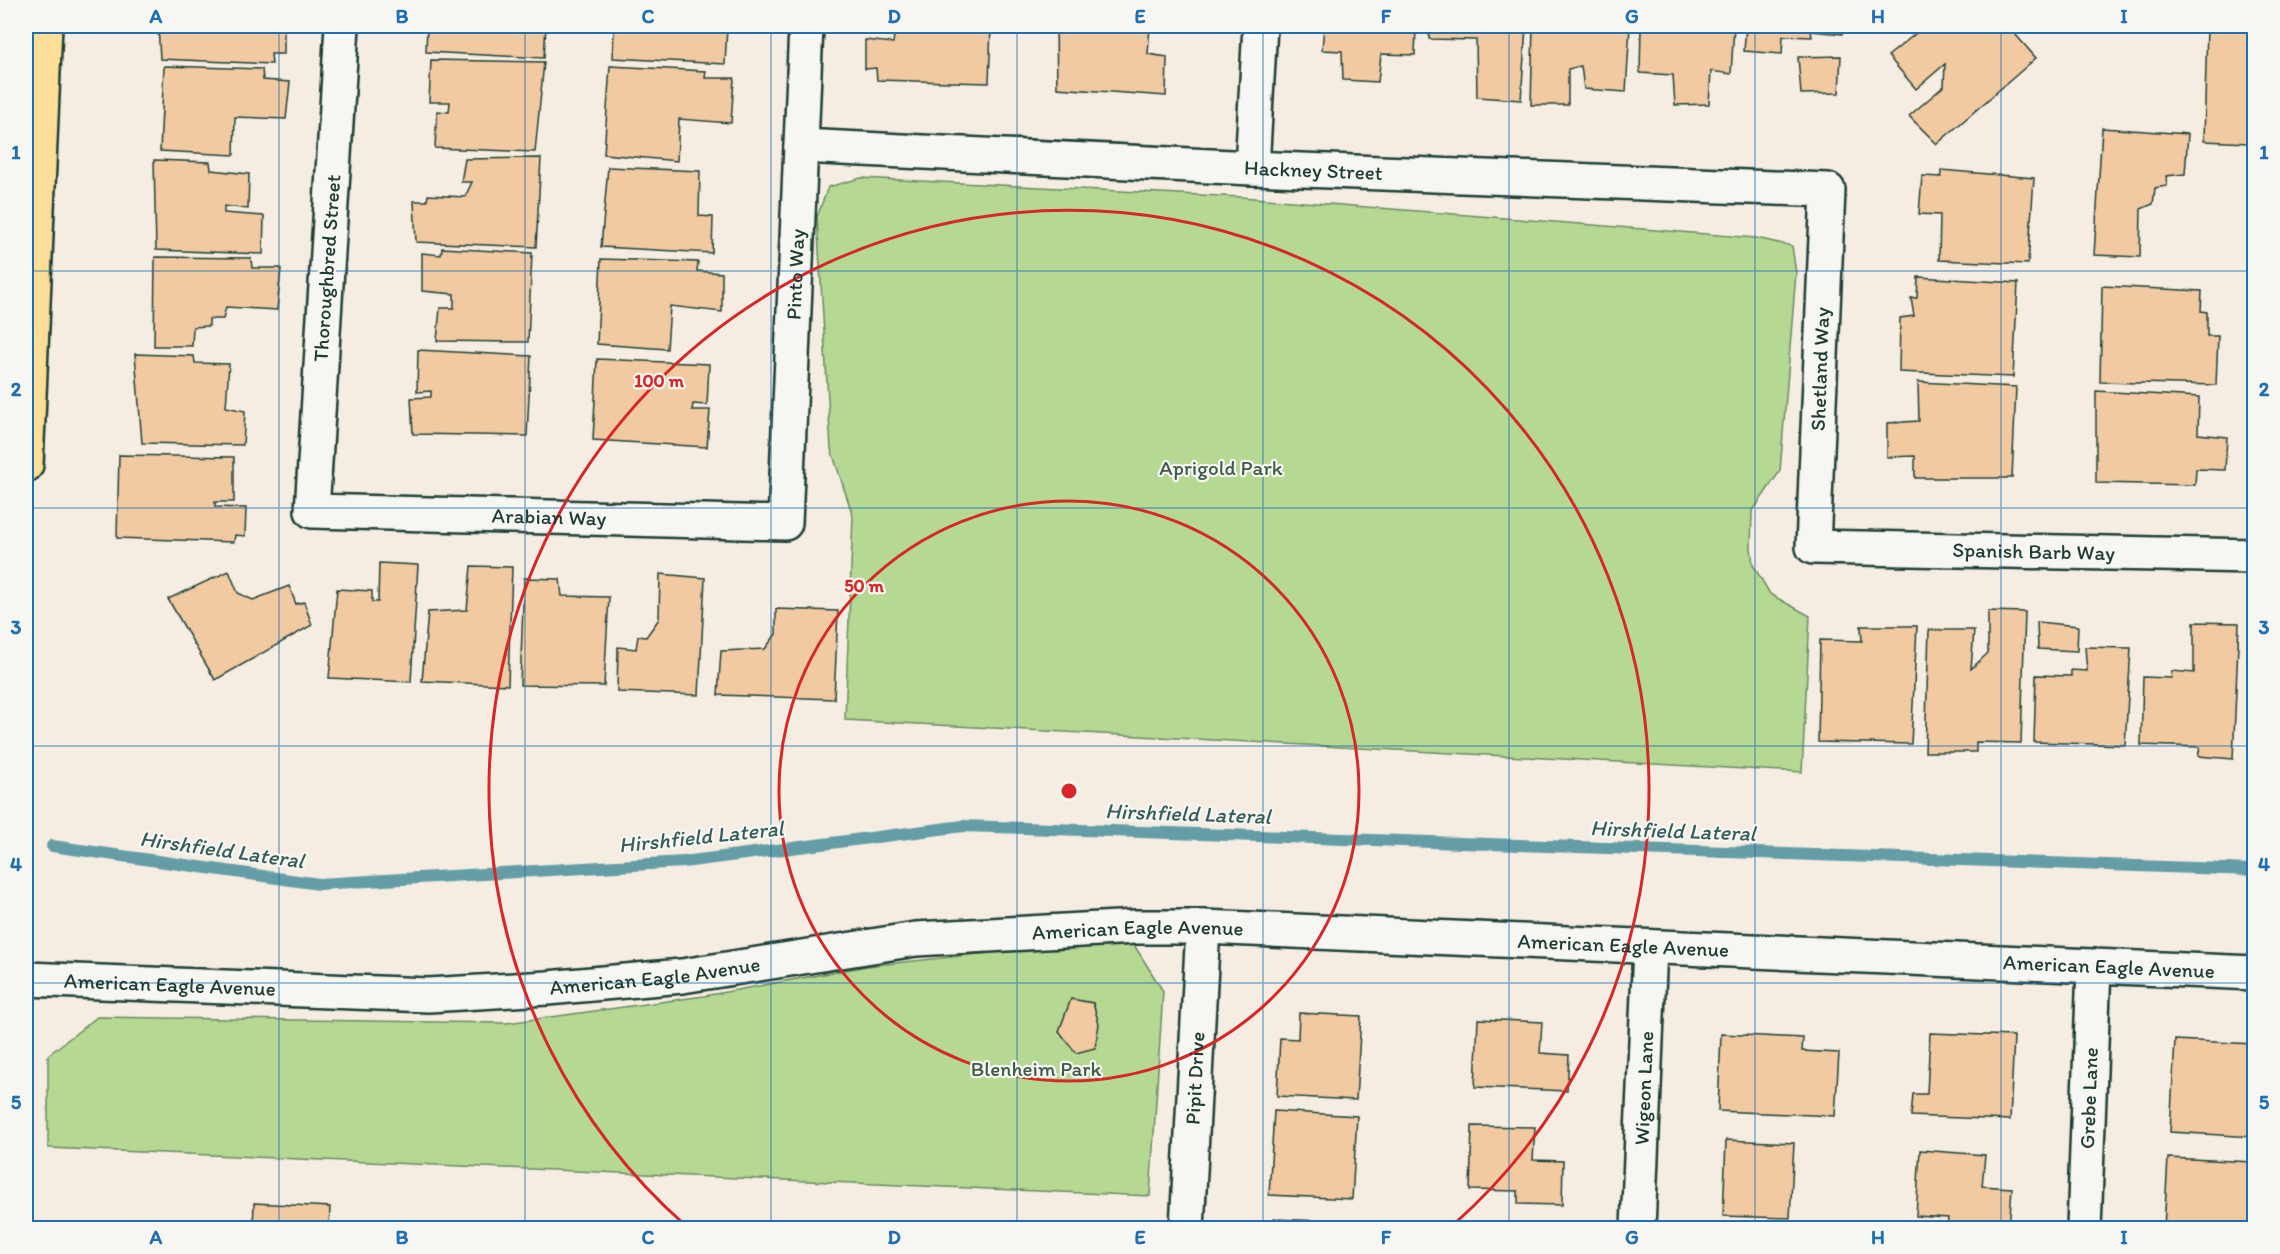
<svg xmlns="http://www.w3.org/2000/svg" width="2280" height="1254" font-family="Itim,sans-serif">
	<style>
		.green { fill: #b5d892; stroke: #6a8a63; stroke-width: 1.5 }
		.lines { fill: none; stroke-linecap: round; stroke-linejoin: round }
		.stream { stroke: #659da7; stroke-width: 12 }
		.building { fill: #f1caa1; stroke: #1f3d34; stroke-width: 1.5 }
		.minor-casing { stroke: #1f3d34; stroke-width: 38 }
		.major-casing { stroke: #1f3d34; stroke-width: 38 }
		.minor { stroke: #f6f6f2; stroke-width: 33 }
		.major { stroke: #fcde96; stroke-width: 33 }
		.grid { fill: none; stroke: #1f6fb2; stroke-width: 1.5; stroke-opacity: 0.55 }
		.ring { fill: none; stroke: #d62828; stroke-width: 3 }
		.labels { text-anchor: middle; stroke-width: 4.5; stroke-linejoin: round; paint-order: stroke }
		.street-label { font-size: 21px; fill: #1f3d34; stroke: #f6f6f2 }
		.park-label { font-size: 21px; fill: #3d5c47; stroke: #f6f6f2 }
		.water-label { font-size: 22px; font-style: italic; fill: #365d5a; stroke: #f6f6f2 }
		.centre { fill: #d62828; stroke: #f6f6f2; stroke-width: 3 }
		.ring-label { font-size: 18px; text-anchor: middle; font-weight: bold; fill: #d62828; stroke: #f6f6f2; stroke-width: 4.5; stroke-linejoin: round; paint-order: stroke }
		.neatline { fill: none; stroke: #1f6fb2; stroke-width: 2 }
		.grid-label { font-size: 20px; text-anchor: middle; font-weight: bold; fill: #1f6fb2 }
	</style>
	<rect width="100%" height="100%" fill="#f5ede2"/>
	<filter id="ink" filterUnits="userSpaceOnUse"><feTurbulence type="fractalNoise" baseFrequency=".0167" numOctaves="2"/><feDisplacementMap in="SourceGraphic" scale="12" xChannelSelector="R" yChannelSelector="G"/><feConvolveMatrix kernelMatrix="1 2 1 2 8 2 1 2 1" color-interpolation-filters="sRGB"/></filter>
	<g filter="url(#ink)">
		<g class="green">
			<path d="M861,178L1241,197L1756,238L1792,246L1796,273L1780,471L1752,512L1751,547L1753,565L1770,594L1810,616L1802,772L845,720L853,516L831,449L817,217L828,187Z"/>
			<path d="M1134,945L1163,991L1150,1196L48,1148V1055L97,1017L507,1023L704,996L867,966L1034,948Z"/>
		</g>
		<g class="lines">
			<path class="stream" d="M52,846L319,884L683,862L963,826L2254,870"/>
		</g>
		<g class="building">
			<path d="M158,26H269V28L284,29V54H271L272,64L160,59Z"/>
			<path d="M427,26H546L544,58L426,52Z"/>
			<path d="M614,26L727,27L725,64L613,58Z"/>
			<path d="M880,26H991L989,83L877,80L876,68L865,69V40L893,43L894,36L879,35Z"/>
			<path d="M1056,26H1150L1148,54L1167,57L1166,96L1057,88Z"/>
			<path d="M1324,26H1416L1415,55L1381,54L1378,82L1343,80L1342,51L1322,50Z"/>
			<path d="M1429,26H1526L1521,100L1477,97L1476,40L1429,39Z"/>
			<path d="M1533,26H1630L1626,92L1584,89L1581,66L1568,69V105H1531Z"/>
			<path d="M1641,26H1734L1731,74L1711,71L1709,104L1675,105L1673,75L1640,73Z"/>
			<path d="M1746,26H1843L1842,34L1811,31L1812,37L1783,36L1782,54L1744,51Z"/>
			<path d="M1925,26H2008L2036,58L1937,144L1909,116L1944,86L1945,64L1916,89L1888,56Z"/>
			<path d="M2207,26H2254V95L2251,94L2249,143L2204,141Z"/>
			<path d="M1841,56L1839,93L1801,94L1798,57Z"/>
			<path d="M431,60L544,62L535,152L435,148L437,111L449,112L450,102H429Z"/>
			<path d="M164,66L262,69L263,80L290,82L286,119L235,117L234,155L160,151Z"/>
			<path d="M610,66L706,71L705,78H734L731,123L679,119L677,161L604,154Z"/>
			<path d="M2102,128L2188,134L2185,174L2166,176L2167,186L2155,188L2153,204L2141,209L2140,257L2094,255Z"/>
			<path d="M541,158L536,247L416,242L414,201H427L428,195L465,197L472,182H461L465,159Z"/>
			<path d="M154,160L210,162L211,170L249,174L248,209L224,206V213L264,216L263,254L156,250Z"/>
			<path d="M608,167L700,171L699,216L713,217L712,253L601,247Z"/>
			<path d="M1941,170L2034,178L2028,264L1939,260L1940,215L1919,214L1922,176L1941,177Z"/>
			<path d="M442,248L532,253L528,342L437,341L440,308H454V294L422,291V253L441,255Z"/>
			<path d="M155,257L251,258L252,268H281L277,310L226,307L223,319H209V326L193,327L192,346H154Z"/>
			<path d="M601,259L698,262L697,271L722,273V312L670,306L667,349L597,344Z"/>
			<path d="M1918,277L2018,283L2013,377L1899,372L1900,318L1914,316L1911,298H1917Z"/>
			<path d="M2102,286L2202,291L2201,311L2207,312V336H2218L2216,385L2100,382Z"/>
			<path d="M418,350L531,356L527,436L413,434L411,398L431,397V391L417,392Z"/>
			<path d="M135,354L194,356L195,363L229,364L226,407L245,411L243,445L142,443Z"/>
			<path d="M597,359L709,364L707,405L693,404L692,410H710L707,447L593,440Z"/>
			<path d="M1918,382L2016,387L2012,478H1915V456L1887,457V423L1919,421Z"/>
			<path d="M2096,391L2199,397L2198,434L2227,437L2225,470L2196,469L2195,485L2096,483Z"/>
			<path d="M119,455L234,457V502H215V507L246,508L245,536L235,535L234,542L117,538Z"/>
			<path d="M379,563L418,565L411,682L329,678L337,589L372,591V602H378Z"/>
			<path d="M471,566L512,567L508,685L422,681L428,612L467,610Z"/>
			<path d="M229,571L238,593L253,600L289,586L296,604L304,602L312,625L215,680L168,599Z"/>
			<path d="M660,574L705,578L699,695L617,692L618,647L636,649L638,636L646,637L659,619Z"/>
			<path d="M524,578L560,579L562,596L609,597L604,686L520,685Z"/>
			<path d="M776,609L838,611L834,699L718,695L721,651L765,649L776,634Z"/>
			<path d="M1988,611L2025,612L2021,743L1976,742V752H1925L1929,630H1974L1971,669L1988,653Z"/>
			<path d="M2037,622L2078,626L2077,651L2038,649Z"/>
			<path d="M2194,622L2239,623L2233,759L2198,756L2200,747L2141,745L2143,677L2171,678L2172,671L2194,673Z"/>
			<path d="M1861,626H1917L1911,744L1818,742L1820,640L1862,641Z"/>
			<path d="M2085,647L2131,648L2125,745L2034,742L2036,675L2071,676V670L2087,671Z"/>
			<path d="M2252,658H2254V757H2251Z"/>
			<path d="M1071,999L1093,1003L1099,1024L1095,1048L1076,1053L1059,1031Z"/>
			<path d="M1299,1013L1361,1016L1356,1100L1277,1096L1280,1038L1298,1039Z"/>
			<path d="M1478,1019L1542,1022L1540,1053L1569,1055L1567,1091L1475,1087Z"/>
			<path d="M1930,1033L2014,1036L2010,1120L1911,1116L1913,1094H1927Z"/>
			<path d="M1721,1034L1803,1038L1802,1051L1839,1053L1835,1116L1718,1111Z"/>
			<path d="M2175,1040L2254,1044V1137L2170,1132Z"/>
			<path d="M1274,1111L1357,1116L1352,1199L1269,1195Z"/>
			<path d="M1472,1126L1535,1127L1533,1160L1563,1161L1562,1205L1518,1204V1191L1470,1190Z"/>
			<path d="M1726,1140L1794,1143L1790,1218L1723,1216Z"/>
			<path d="M1920,1150L1985,1155L1982,1186L2012,1188L2009,1228H1947L1948,1218L1916,1216Z"/>
			<path d="M2168,1158L2254,1162V1228H2164Z"/>
			<path d="M254,1203L330,1207L329,1228H253Z"/>
			<path d="M1274,1219L1346,1222V1228H1273Z"/>
			<path d="M618,1224L693,1227V1228H617Z"/>
			<path d="M1477,1226L1520,1228H1477Z"/>
		</g>
		<g class="lines">
			<defs>
				<g id="minor">
					<path id="s1" d="M342,26L312,511L785,523L806,26"/>
					<path id="s2" d="M801,146L1252,168L1828,190L1813,547L2254,556"/>
					<path d="M1252,168L1260,26"/>
					<path id="s3" d="M26,979L428,995L547,988L682,976L916,939L1136,927H1203L2254,973"/>
					<path id="s4" d="M1187,1228L1203,927"/>
					<path id="s5" d="M1638,1228L1650,947"/>
					<path id="s6" d="M2084,1228L2094,967"/>
				</g>
				<path id="major" d="M26,465L45,26"/>
			</defs>
			<use href="#minor" class="minor-casing"/>
			<use href="#major" class="major-casing"/>
			<use href="#minor" class="minor"/>
			<use href="#major" class="major"/>
		</g>
	</g>
	<path class="grid" d="M279,26V1228M525,26V1228M771,26V1228M1017,26V1228M1263,26V1228M1509,26V1228M1755,26V1228M2001,26V1228M26,271H2254M26,508H2254M26,746H2254M26,983H2254"/>
	<g class="ring">
		<circle cx="1069" cy="791" r="290"/>
		<path d="M685 1225A580 580 0 1 1 1453 1225"/>
	</g>
	<g class="labels">
		<g class="street-label">
			<text dy="7" stroke="none"><textPath href="#s2" startOffset="513">Hackney Street</textPath></text>
			<text transform="translate(327 268) rotate(-86)" y="7">Thoroughbred Street</text>
			<text dy="7" stroke="none"><textPath href="#s1" startOffset="1208">Pinto Way</textPath></text>
			<text transform="translate(1820 369) rotate(-88)" y="7">Shetland Way</text>
			<text dy="7" stroke="none"><textPath href="#s1" startOffset="723">Arabian Way</textPath></text>
			<text dy="7" stroke="none"><textPath href="#s2" startOffset="1606">Spanish Barb Way</textPath></text>
			<text dy="7" stroke="none"><textPath href="#s3" startOffset="1116">American Eagle Avenue</textPath></text>
			<text dy="7" stroke="none"><textPath href="#s3" startOffset="1602">American Eagle Avenue</textPath></text>
			<text dy="7" stroke="none"><textPath href="#s3" startOffset="2088">American Eagle Avenue</textPath></text>
			<text dy="7" stroke="none"><textPath href="#s3" startOffset="630">American Eagle Avenue</textPath></text>
			<text dy="7" stroke="none"><textPath href="#s3" startOffset="144">American Eagle Avenue</textPath></text>
			<text dy="7" stroke="none"><textPath href="#s4" startOffset="150">Pipit Drive</textPath></text>
			<text dy="7" stroke="none"><textPath href="#s5" startOffset="140">Wigeon Lane</textPath></text>
			<text dy="7" stroke="none"><textPath href="#s6" startOffset="130">Grebe Lane</textPath></text>
		</g>
		<g class="park-label">
			<text x="1221" y="475">Aprigold Park</text>
			<text x="1036" y="1076">Blenheim Park</text>
		</g>
		<g class="water-label">
			<text transform="translate(1188 813) rotate(2)" y="8">Hirshfield Lateral</text>
			<text transform="translate(1673 830) rotate(2)" y="8">Hirshfield Lateral</text>
			<text transform="translate(701 836) rotate(-6)" y="8">Hirshfield Lateral</text>
			<text transform="translate(222 849) rotate(8)" y="8">Hirshfield Lateral</text>
		</g>
	</g>
	<circle cx="1069" cy="791" r="9" class="centre"/>
	<g class="ring-label">
		<text x="659" y="387">100 m</text>
		<text x="864" y="592">50 m</text>
	</g>
	<rect width="2280" height="1254" fill="none" stroke="#f6f6f2" stroke-width="66"/>
	<rect x="33" y="33" width="2214" height="1188" class="neatline"/>
	<g class="grid-label">
		<text x="156" y="23">A</text>
		<text x="402" y="23">B</text>
		<text x="648" y="23">C</text>
		<text x="894" y="23">D</text>
		<text x="1140" y="23">E</text>
		<text x="1386" y="23">F</text>
		<text x="1632" y="23">G</text>
		<text x="1878" y="23">H</text>
		<text x="2124" y="23">I</text>
		<text x="16" y="159">1</text>
		<text x="2264" y="159">1</text>
		<text x="16" y="396">2</text>
		<text x="2264" y="396">2</text>
		<text x="16" y="634">3</text>
		<text x="2264" y="634">3</text>
		<text x="16" y="871">4</text>
		<text x="2264" y="871">4</text>
		<text x="16" y="1109">5</text>
		<text x="2264" y="1109">5</text>
		<text x="156" y="1244">A</text>
		<text x="402" y="1244">B</text>
		<text x="648" y="1244">C</text>
		<text x="894" y="1244">D</text>
		<text x="1140" y="1244">E</text>
		<text x="1386" y="1244">F</text>
		<text x="1632" y="1244">G</text>
		<text x="1878" y="1244">H</text>
		<text x="2124" y="1244">I</text>
	</g>
</svg>
